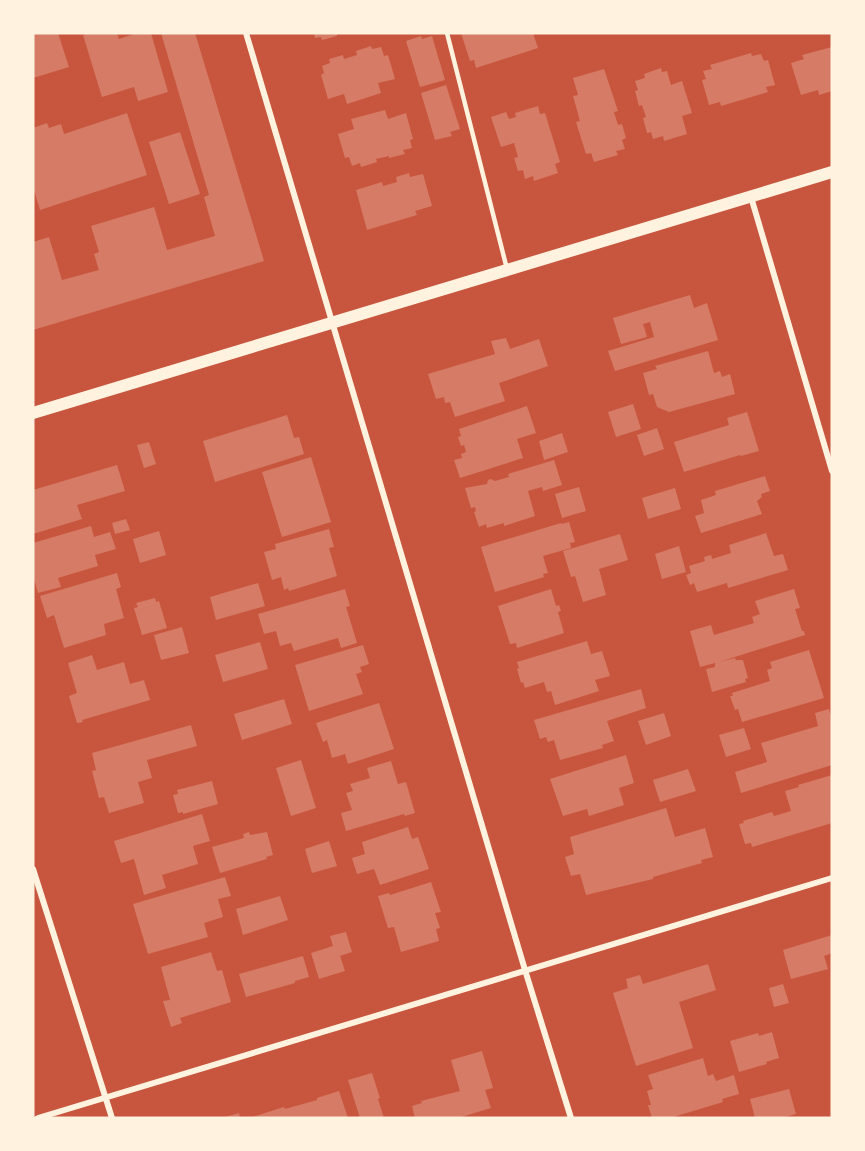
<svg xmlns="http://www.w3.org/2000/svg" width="865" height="1151" font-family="'PT Sans',sans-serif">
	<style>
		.building { fill: #d67c66 }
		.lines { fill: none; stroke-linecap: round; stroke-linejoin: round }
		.service { stroke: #fff3e0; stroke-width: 4.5 }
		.minor { stroke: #fff3e0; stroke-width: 6 }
		.secondary { stroke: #fff3e0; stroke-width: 12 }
	</style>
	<rect width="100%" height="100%" fill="#c8553d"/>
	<g class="building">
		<path d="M33,33H58L69,67L33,78Z"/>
		<path d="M90,33H117L119,39L137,33H151L168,92L138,101L134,87L102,97L83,35Z"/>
		<path d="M161,33H195L264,261L33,330V242L49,237L62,280L99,270L94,254L99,252L91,226L154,207L167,250L215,236L204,197L209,195Z"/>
		<path d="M314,33H337V36L322,40L321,37L315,38Z"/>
		<path d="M461,33H533L538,48L476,68L474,60L470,61Z"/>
		<path d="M421,36L422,39L432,36L445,80L420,87L406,41Z"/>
		<path d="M371,46L372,49L381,47L384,56L388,55L395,79L378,83L381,93L347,104L344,94L328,99L321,75L324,73L322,66L330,63L329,59L343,55L344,59L357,55L356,51Z"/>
		<path d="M832,47V91L819,95L818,90L801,95L791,63L804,59L802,55Z"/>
		<path d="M751,53L752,56L761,54L764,61L768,60L775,85L766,87L768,92L721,106L720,102L709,105L702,80L706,79L703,71L712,69L710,65Z"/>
		<path d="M661,68L662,72L667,71L671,85L682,81L692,113L682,116L687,134L664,141L663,136L653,139L651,132L647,133L643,118L646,117L642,105L639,106L635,91L638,90L635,81L645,78L644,74Z"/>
		<path d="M604,69L618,111L614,112L618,125L622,124L626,138L622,140L625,149L616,151L618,155L594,162L591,153L586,154L576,122L580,121L573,96L578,95L573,78Z"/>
		<path d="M446,85L460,129L450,132L452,136L435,140L421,93Z"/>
		<path d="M538,106L540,114L545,113L560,162L555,164L558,173L534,181L533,176L525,179L523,170L518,171L514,158L518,157L514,143L501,147L491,117L506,112L509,119L516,117L515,113Z"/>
		<path d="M385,110L388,119L406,113L413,139L410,140L412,148L403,150L405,154L389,158V156L376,159L377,162L361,167L360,163L352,166L349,157L345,158L338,134L354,129L351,119Z"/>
		<path d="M127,113L147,175L40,210L33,187V128L47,123L49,128L61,124L64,134Z"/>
		<path d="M180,132L200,194L169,204L149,142Z"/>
		<path d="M409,173L410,177L423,174L432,206L415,211L417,215L367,230L356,190L382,182L383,186L397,182L396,177Z"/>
		<path d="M690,295L694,308L707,303L718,340L615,371L608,351L654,337L650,322L643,324L647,337L621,344L613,318Z"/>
		<path d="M506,338L510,349L539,339L548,366L499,383L505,401L455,417L450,402L445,403L444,397L436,399L428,374L495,354L491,341Z"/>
		<path d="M708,351L714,373L720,371L722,377L730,374L735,394L669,412L657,407L653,394L649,395L643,373L657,369L655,366Z"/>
		<path d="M633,404L641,429L616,437L608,412Z"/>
		<path d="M527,406L536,433L517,439L523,458L460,478L454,460L462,458L461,454L466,452L464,445L461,446L458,437L461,436L459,429Z"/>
		<path d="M747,412L759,451L741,456L740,455L684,472L674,442L729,425L727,418Z"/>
		<path d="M287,415L294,438L299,437L304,454L215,482L203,441Z"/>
		<path d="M657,428L664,449L644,456L637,435Z"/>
		<path d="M562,433L568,452L544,460L539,441Z"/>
		<path d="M149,442L156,464L144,468L137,445Z"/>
		<path d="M311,457L331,522L282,537L262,472Z"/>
		<path d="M554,460L562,485L543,491L542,487L528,491L535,516L504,526V523L487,528L486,524L479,527L474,512L476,511L475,507L471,508L465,488L487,484L488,480L491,479L495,481L509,477L508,474Z"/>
		<path d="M117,465L125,491L77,505L82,519L33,534V490Z"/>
		<path d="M765,476L770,491L761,494L762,497L757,501L762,514L701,533L695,516L704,513L701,500L716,495L715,491Z"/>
		<path d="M579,487L586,511L562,518L555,494Z"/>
		<path d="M675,488L681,509L648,519L642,498Z"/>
		<path d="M126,519L130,530L115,534L112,523Z"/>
		<path d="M569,522L575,542L570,543L571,548L543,556L548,573L543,574L544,577L495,592L481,547L561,523V524Z"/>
		<path d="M91,526L94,537L110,532L116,549L95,555L98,566L58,578L61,587L38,593L33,575V543Z"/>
		<path d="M329,529L334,547L329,548L337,576L289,591L288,588L284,590L281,577L272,580L264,552L276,549L275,544Z"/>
		<path d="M159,531L166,555L140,563L133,539Z"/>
		<path d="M766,533L774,556L783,554L788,570L728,588L727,583L697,592L694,583L690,585L686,575L691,573L689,566L705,561L704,557L711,555L712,559L731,553L729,545Z"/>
		<path d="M620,534L628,560L599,569L606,595L583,602L575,576L571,577L563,551Z"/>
		<path d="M679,546L686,572L662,579L655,554Z"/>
		<path d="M117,573L121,587L116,589L124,618L104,624L106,635L64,648L54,615L47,618L40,596Z"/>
		<path d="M258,583L265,606L216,620L210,597Z"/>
		<path d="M345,589L350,606L346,607L357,643L341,648L338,638L294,651L291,643L280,646L276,631L264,634L258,614Z"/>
		<path d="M551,589L556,606L559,605L561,611L558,612L564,633L517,648L516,643L510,644L498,606Z"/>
		<path d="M794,589L800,608L795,609L802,631H804L805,635L719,662L735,658L736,660H743L748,678L745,679L746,682L712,692L706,669L715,667V663L700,667L690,631L711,625L714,635L754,623L752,617L760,614L755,601Z"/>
		<path d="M155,598L156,602L159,601L167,628L142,635L134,608L138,607L136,603Z"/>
		<path d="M182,627L189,653L161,660L154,635Z"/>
		<path d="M587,641L591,654L602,651L610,676L595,680L599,691L555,705L551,691L547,692L544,682L525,688L523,682L521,683L517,669L519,668L517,662Z"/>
		<path d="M260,642L268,669L223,682L215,655Z"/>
		<path d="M363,645L369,664L360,667L362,672L356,674L363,694L309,711L295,665Z"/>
		<path d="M809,650L824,698L742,722L738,709L735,710L730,696H733L732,693L770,681L767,670L772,668L770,662Z"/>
		<path d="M92,655L97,670L124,662L130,684L144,680L150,700L82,720L83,722L77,723L69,696L77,693L68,663Z"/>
		<path d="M641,689L646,708L607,721L614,741L602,745L603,748L560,760L554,740L548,742L546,737L540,739L534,720Z"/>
		<path d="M284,699L292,724L242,740L234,714Z"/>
		<path d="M379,703L394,749L348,764L345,754L332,758L327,740L323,742L316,723Z"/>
		<path d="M829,709L832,719V765L741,793L735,772L767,762L761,743L818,726L815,713Z"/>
		<path d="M664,713L671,736L646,745L638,721Z"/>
		<path d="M191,725L197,746L147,760L152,778L138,782L144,803L109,813L104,797L99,798L92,771L96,770L92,753Z"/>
		<path d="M744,728L751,749L726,757L719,735Z"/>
		<path d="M626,755L634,783L619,788L624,805L589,816L587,809L563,816L550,779Z"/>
		<path d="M301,760L316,808L291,816L276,768Z"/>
		<path d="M391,761L398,784L406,782L415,813L405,816L404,814L346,831L341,813L352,810L346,793L353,791L350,784L370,778L367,768Z"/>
		<path d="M688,769L696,791L660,802L653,780Z"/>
		<path d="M832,775V823L752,847L751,843L745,844L739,824L744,823L743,821L772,812L774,816L791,811L785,791L799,787L798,785Z"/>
		<path d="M212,781L218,804L183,814V812L178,813L173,795L178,794L177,790Z"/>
		<path d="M666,808L675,837L705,828L713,857L701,860L702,863L653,877V879L586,895L580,874L571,876L565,857L574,854L570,837Z"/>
		<path d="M202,814L210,841L193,846L198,864L162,875L166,888L144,895L134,859L121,863L114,841Z"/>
		<path d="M408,827L412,839L418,837L429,869L380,885L374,869L357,874L352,858L365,854L362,842Z"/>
		<path d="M249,832L250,835L267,832L273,855L266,857L267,859L220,873L212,847L244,838L243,834Z"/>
		<path d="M329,841L337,866L312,873L305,849Z"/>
		<path d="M225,877L231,896L218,899L223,917L204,923L208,937L148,954L133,904Z"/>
		<path d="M431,882L441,912L435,913L440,928L436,929L439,941L401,952L394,927L388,928L378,896L389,893L390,895Z"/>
		<path d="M280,896L288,920L243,935L236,909Z"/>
		<path d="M346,932L352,952L340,956L345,971L319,979L311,953L333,946L330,936Z"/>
		<path d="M832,935V953L824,956L828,969L791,979L783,950Z"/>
		<path d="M211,952L217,971L222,970L231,1002L180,1018L182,1023L171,1027L163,1001L170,1000L161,967Z"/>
		<path d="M303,956L309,977L295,981V983L246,997L239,974Z"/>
		<path d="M708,964L716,990L679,1002L693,1048L636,1066L613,993L628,988L626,979L640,975L643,984Z"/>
		<path d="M783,984L789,1003L774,1007L769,988Z"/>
		<path d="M772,1032L779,1058L766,1062L767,1064L739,1072L730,1041L758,1033L759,1036Z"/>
		<path d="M482,1051L493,1088L485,1090L491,1108L458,1118H415L412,1106L422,1103L421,1101L460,1091L451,1060Z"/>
		<path d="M703,1058L708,1076L713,1074L716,1081L734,1075L739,1094L722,1099L723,1102L670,1118H652L648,1105H651L647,1091L653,1089L648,1075Z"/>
		<path d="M372,1073L380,1098L378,1099L384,1118H360L348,1080Z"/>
		<path d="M789,1089L796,1114L781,1118H755L750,1099Z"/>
		<path d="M339,1091L348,1118H249L284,1107L285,1109L317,1100V1098Z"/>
		<path d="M239,1113L240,1118H225V1117Z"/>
	</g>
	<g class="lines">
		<path class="service" d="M447,33L507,269"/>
		<g class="minor">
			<path d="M246,33L525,970L571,1118"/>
			<path d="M751,197L832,471"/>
			<path d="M33,869L112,1118"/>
			<path d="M38,1118L832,878"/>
		</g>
		<path class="secondary" d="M33,413L832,172"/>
	</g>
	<rect width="865" height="1151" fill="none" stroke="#fff3e0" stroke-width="69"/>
</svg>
